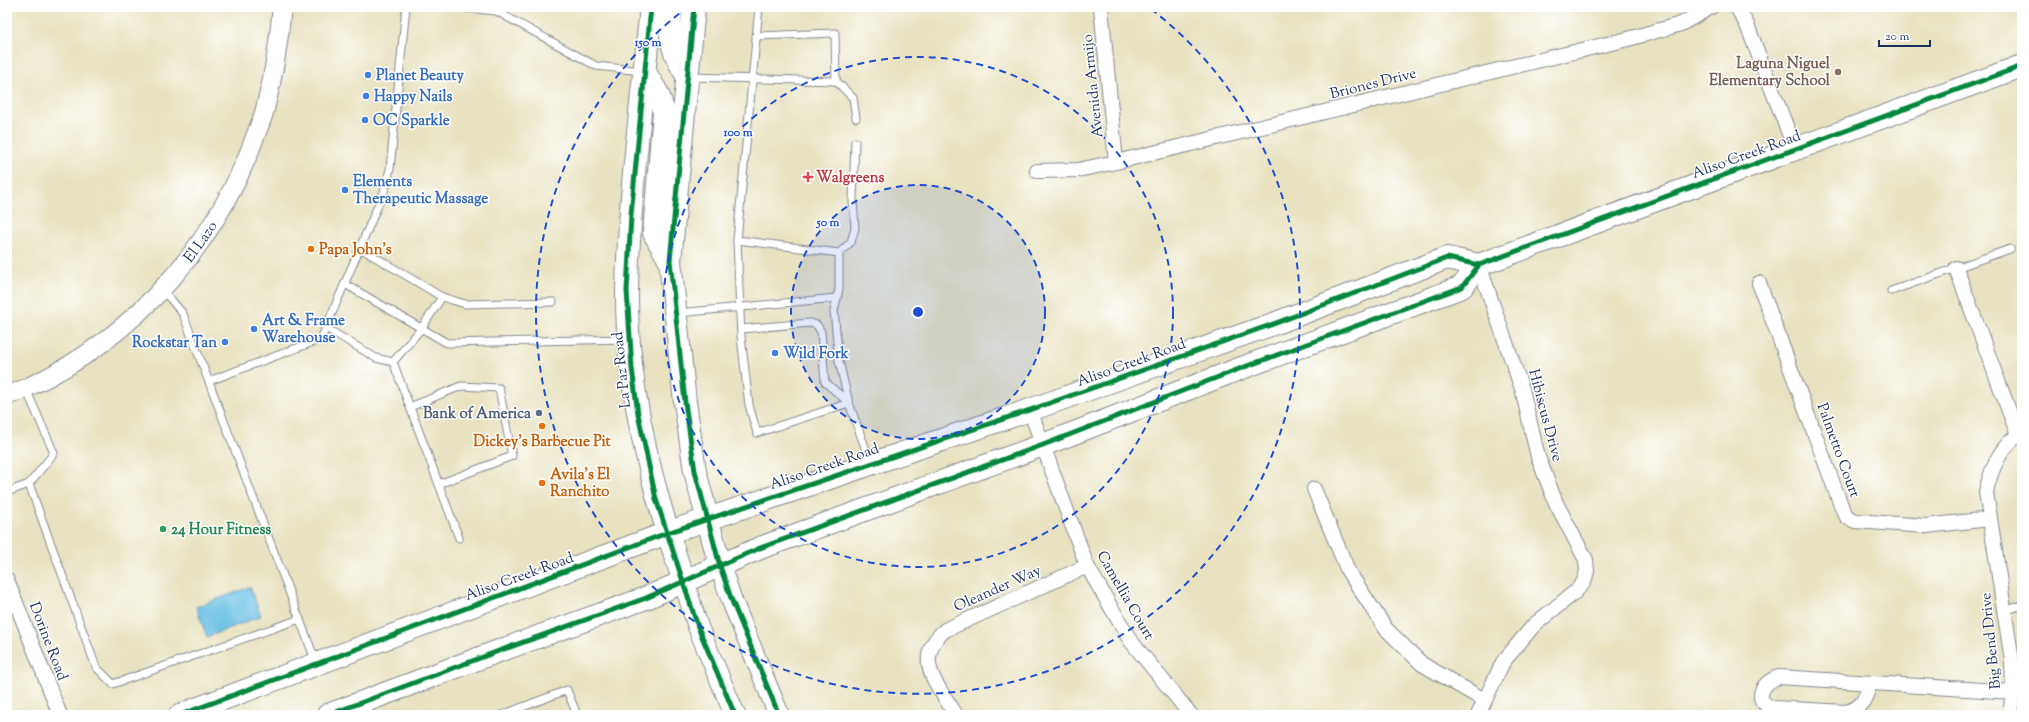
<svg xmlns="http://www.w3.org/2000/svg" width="2029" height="722" font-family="'Sorts Mill Goudy',serif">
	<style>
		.water { fill: #68c0e5; stroke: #4278a2 }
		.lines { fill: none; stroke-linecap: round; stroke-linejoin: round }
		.service-casing { stroke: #82888f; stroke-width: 9 }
		.minor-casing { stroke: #82888f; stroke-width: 16 }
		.tertiary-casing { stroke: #82888f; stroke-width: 20 }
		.secondary-casing { stroke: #82888f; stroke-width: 22 }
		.primary-casing { stroke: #82888f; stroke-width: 24 }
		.service { stroke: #fff; stroke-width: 7 }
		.minor { stroke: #fff; stroke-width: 14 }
		.tertiary { stroke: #fff; stroke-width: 18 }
		.secondary { stroke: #fff; stroke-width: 20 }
		.primary { stroke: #fff; stroke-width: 22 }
		.cycleway-casing { stroke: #fff; stroke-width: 8 }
		.cycleway { stroke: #00873e; stroke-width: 5 }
		.ring { fill: none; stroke: #1d4ed8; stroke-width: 2; stroke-dasharray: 7 5 }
		.education-dot { fill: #8d6e63; stroke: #fff; stroke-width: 1.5 }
		.shop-dot { fill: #3f7fe0; stroke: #fff; stroke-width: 1.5 }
		.health-dot { fill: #e0444e; stroke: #fff; stroke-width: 1.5 }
		.food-dot { fill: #e8710a; stroke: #fff; stroke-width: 1.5 }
		.service-dot { fill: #5c6f8a; stroke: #fff; stroke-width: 1.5 }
		.leisure-dot { fill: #2e9e5b; stroke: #fff; stroke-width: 1.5 }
		.labels { text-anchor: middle; stroke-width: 3; stroke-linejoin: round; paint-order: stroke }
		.education-label { font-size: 15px; font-weight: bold; fill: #785e54; stroke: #fff; text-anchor: end }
		.shop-label { font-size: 15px; font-weight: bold; fill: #366cbe; stroke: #fff; text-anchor: start }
		.street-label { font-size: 15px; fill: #1b2f5e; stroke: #fff }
		.health-label { font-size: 15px; font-weight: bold; fill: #be3a42; stroke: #fff; text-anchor: start }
		.food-label { font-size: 15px; font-weight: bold; fill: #c56008; stroke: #fff; text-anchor: start }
		.service-label { font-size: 15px; font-weight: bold; fill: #4e5e75; stroke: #fff; text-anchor: end }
		.leisure-label { font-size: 15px; font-weight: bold; fill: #27864d; stroke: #fff; text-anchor: start }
		.centre { fill: #1d4ed8; stroke: #fff; stroke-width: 2 }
		.ring-label { font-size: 12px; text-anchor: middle; font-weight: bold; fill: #1d4ed8; stroke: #fff; stroke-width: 3; stroke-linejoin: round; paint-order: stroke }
	</style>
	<rect width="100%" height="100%" fill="#fff"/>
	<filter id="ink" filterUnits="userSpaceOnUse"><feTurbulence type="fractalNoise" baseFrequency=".025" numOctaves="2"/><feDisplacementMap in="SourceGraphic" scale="8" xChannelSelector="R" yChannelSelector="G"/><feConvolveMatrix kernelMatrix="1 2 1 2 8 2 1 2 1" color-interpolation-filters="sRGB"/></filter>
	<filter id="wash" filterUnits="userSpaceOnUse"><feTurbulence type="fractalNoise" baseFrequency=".012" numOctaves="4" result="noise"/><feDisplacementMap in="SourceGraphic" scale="16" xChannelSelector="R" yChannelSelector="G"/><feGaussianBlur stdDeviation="0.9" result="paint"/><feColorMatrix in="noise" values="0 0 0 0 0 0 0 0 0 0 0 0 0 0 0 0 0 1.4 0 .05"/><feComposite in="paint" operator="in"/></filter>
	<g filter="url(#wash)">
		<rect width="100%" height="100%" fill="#e8e2c0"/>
		<path class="water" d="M250,587L261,616L207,637L196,607Z"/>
	</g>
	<g filter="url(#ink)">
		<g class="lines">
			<defs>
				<g id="service">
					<path d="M458,7L496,11L596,66L642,71"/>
					<path d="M759,7L737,240L741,337L749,405L757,433L849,403"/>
					<path d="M690,77L836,81L835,33L756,36"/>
					<path d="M836,81L853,98L856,118"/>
					<path d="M737,240L839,253V289L834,311L839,361L849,403L870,461"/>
					<path d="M360,248L442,297L421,329L393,362L459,538"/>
					<path d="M839,253L851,242L855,228L853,200L855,142"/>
					<path d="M345,284L447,343L627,339"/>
					<path d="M163,290L183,314L316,662"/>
					<path d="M1891,291L2010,249"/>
					<path d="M442,297L465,304L553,302"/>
					<path d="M678,313L837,298"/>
					<path d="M326,328L376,358L393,362"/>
					<path d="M741,329L810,323L817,325L821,332L825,382L849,403"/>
					<path d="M209,381L321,339L385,189L390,169L406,7"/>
					<path d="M410,407L461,386L499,388L512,456L439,484"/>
					<path d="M29,484L96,667L113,684L300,619"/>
					<path d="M7,492L29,484L54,453L26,389"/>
					<path d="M2005,611L2022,605"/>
					<path d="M502,715L567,690L577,715"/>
				</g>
				<g id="minor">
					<path d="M1101,7L1116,162"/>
					<path d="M1737,7L1747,25L1795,149"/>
					<path d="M1037,171L1078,170L1116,162L1628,39L1681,24L1711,7"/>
					<path d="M1956,268L2018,435"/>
					<path d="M1759,283L1842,508L1847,517L1855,521L1926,526L1990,519"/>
					<path d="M1030,410L1087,566L1130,640L1191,715"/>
					<path d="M1314,489L1348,571L1386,629L1422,664L1484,700"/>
					<path d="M7,580L60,715"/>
					<path d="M1870,683C1866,698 1862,709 1845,712L1775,708C1752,704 1760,682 1779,677L2013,692"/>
					<path d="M956,715C938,685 911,659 945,630L1087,566"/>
					<path d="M1478,715L1503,662L1534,625L1575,592L1584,582L1587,571L1586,560L1556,503L1538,457L1522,389L1479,265"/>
					<path d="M2010,715L2013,692L2012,661L1986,492C1991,469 2000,445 2022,433"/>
				</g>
				<g id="tertiary">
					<path id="s1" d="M7,396C119,352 209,257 252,145C256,133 262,121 265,109C274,75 279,41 282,7"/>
				</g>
				<g id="secondary">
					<path d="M720,566L732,601L779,715"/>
					<path d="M684,582L698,627L735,715"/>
				</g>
				<g id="primary">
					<path d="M651,7C642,101 629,195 627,290C626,390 652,488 684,582"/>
					<path d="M671,7C669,37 671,52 688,77"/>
					<path d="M694,7L670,261L685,402L695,471L720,566"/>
					<path d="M645,72L658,94L664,112L654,233L670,261"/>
					<path d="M180,715L667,533L1030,410L1276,323L1447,258L1479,265"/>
					<path d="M328,715L496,652L646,598L760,548L1043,445L1239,369L1462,287L1479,265L2022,66"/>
				</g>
			</defs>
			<use href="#service" class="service-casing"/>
			<use href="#minor" class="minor-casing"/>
			<use href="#tertiary" class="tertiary-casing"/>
			<use href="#secondary" class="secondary-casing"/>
			<use href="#primary" class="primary-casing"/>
			<use href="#service" class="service"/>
			<use href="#minor" class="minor"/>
			<use href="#tertiary" class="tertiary"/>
			<use href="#secondary" class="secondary"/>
			<use href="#primary" class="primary"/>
			<defs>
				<g id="cycleway">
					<path d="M651,7L631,215L627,291L632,368L638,414L656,499L698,627L735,715"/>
					<path d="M694,7L670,261L685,402L695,471L720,566L732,601L779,715"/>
					<path d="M180,715L667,533L1030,410L1276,323L1447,258L1479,265"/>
					<path d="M328,715L496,652L646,598L760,548L1043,445L1239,369L1462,287L1479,265L2022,66"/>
				</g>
			</defs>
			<use href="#cycleway" class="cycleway-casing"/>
			<use href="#cycleway" class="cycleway"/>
		</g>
	</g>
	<circle cx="918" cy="312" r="127" fill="#1d4ed8" fill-opacity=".12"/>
	<g class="ring">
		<circle cx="918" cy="312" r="127"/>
		<circle cx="918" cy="312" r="255"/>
		<path d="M1151 9A382 382 0 1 1 685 9"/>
	</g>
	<circle class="education-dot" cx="1838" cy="72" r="4"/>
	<g class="shop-dot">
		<circle cx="368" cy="75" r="4"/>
		<circle cx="366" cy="96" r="4"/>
		<circle cx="365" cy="120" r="4"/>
		<circle cx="345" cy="190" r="4"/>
		<circle cx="254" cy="329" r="4"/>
		<circle cx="225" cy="342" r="4"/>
		<circle cx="775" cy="353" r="4"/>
	</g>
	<path class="health-dot" d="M806 171h4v4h4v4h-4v4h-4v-4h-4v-4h4z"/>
	<g class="food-dot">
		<circle cx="311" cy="249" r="4"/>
		<circle cx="542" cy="426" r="4"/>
		<circle cx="542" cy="483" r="4"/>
	</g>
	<circle class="service-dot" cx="539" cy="413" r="4"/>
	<circle class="leisure-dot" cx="163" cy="529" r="4"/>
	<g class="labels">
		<g class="education-label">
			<text x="1830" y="68">Laguna Niguel<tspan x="1830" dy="17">Elementary School</tspan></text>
		</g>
		<g class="shop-label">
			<text x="376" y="80">Planet Beauty</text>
			<text x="374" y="101">Happy Nails</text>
			<text x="373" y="125">OC Sparkle</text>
			<text x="353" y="186">Elements<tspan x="353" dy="17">Therapeutic Massage</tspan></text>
			<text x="262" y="325">Art &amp; Frame<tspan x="262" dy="17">Warehouse</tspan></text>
			<text x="217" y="347" text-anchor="end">Rockstar Tan</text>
			<text x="783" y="358">Wild Fork</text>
		</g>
		<g class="street-label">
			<text transform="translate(1373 83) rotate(-14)" y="5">Briones Drive</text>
			<text transform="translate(1092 86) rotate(-96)" y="5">Avenida Armijo</text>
			<text transform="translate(1746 154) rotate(-20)" y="5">Aliso Creek Road</text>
			<text dy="5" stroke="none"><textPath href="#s1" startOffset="251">El Lazo</textPath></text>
			<text transform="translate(1131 362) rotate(-20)" y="5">Aliso Creek Road</text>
			<text transform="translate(621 370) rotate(-96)" y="5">La Paz Road</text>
			<text transform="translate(1546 415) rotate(75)" y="5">Hibiscus Drive</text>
			<text transform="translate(1839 450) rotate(70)" y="5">Palmetto Court</text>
			<text transform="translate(824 466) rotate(-19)" y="5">Aliso Creek Road</text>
			<text transform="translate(519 576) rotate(-20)" y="5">Aliso Creek Road</text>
			<text transform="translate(997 588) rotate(-24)" y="5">Oleander Way</text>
			<text transform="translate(1126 595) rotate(60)" y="5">Camellia Court</text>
			<text transform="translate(49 641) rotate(69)" y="5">Dorine Road</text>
			<text transform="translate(1990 641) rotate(-96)" y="5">Big Bend Drive</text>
		</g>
		<g class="health-label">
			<text x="816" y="182">Walgreens</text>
		</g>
		<g class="food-label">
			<text x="319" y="254">Papa John's</text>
			<text x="542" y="446" text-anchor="middle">Dickey's Barbecue Pit</text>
			<text x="550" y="479">Avila's El<tspan x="550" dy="17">Ranchito</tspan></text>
		</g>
		<g class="service-label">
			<text x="531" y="418">Bank of America</text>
		</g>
		<g class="leisure-label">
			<text x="171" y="534">24 Hour Fitness</text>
		</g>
	</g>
	<circle cx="918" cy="312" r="6" class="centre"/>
	<g class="ring-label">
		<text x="648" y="46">150 m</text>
		<text x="738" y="136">100 m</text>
		<text x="828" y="226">50 m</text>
	</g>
	<rect width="2029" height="722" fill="none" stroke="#fff" stroke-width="24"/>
	<path d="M1879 40v6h51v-6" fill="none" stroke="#1b2f5e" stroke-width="2"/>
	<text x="1885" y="40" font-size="12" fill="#1b2f5e" stroke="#ffffff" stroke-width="3" paint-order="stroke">20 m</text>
</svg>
